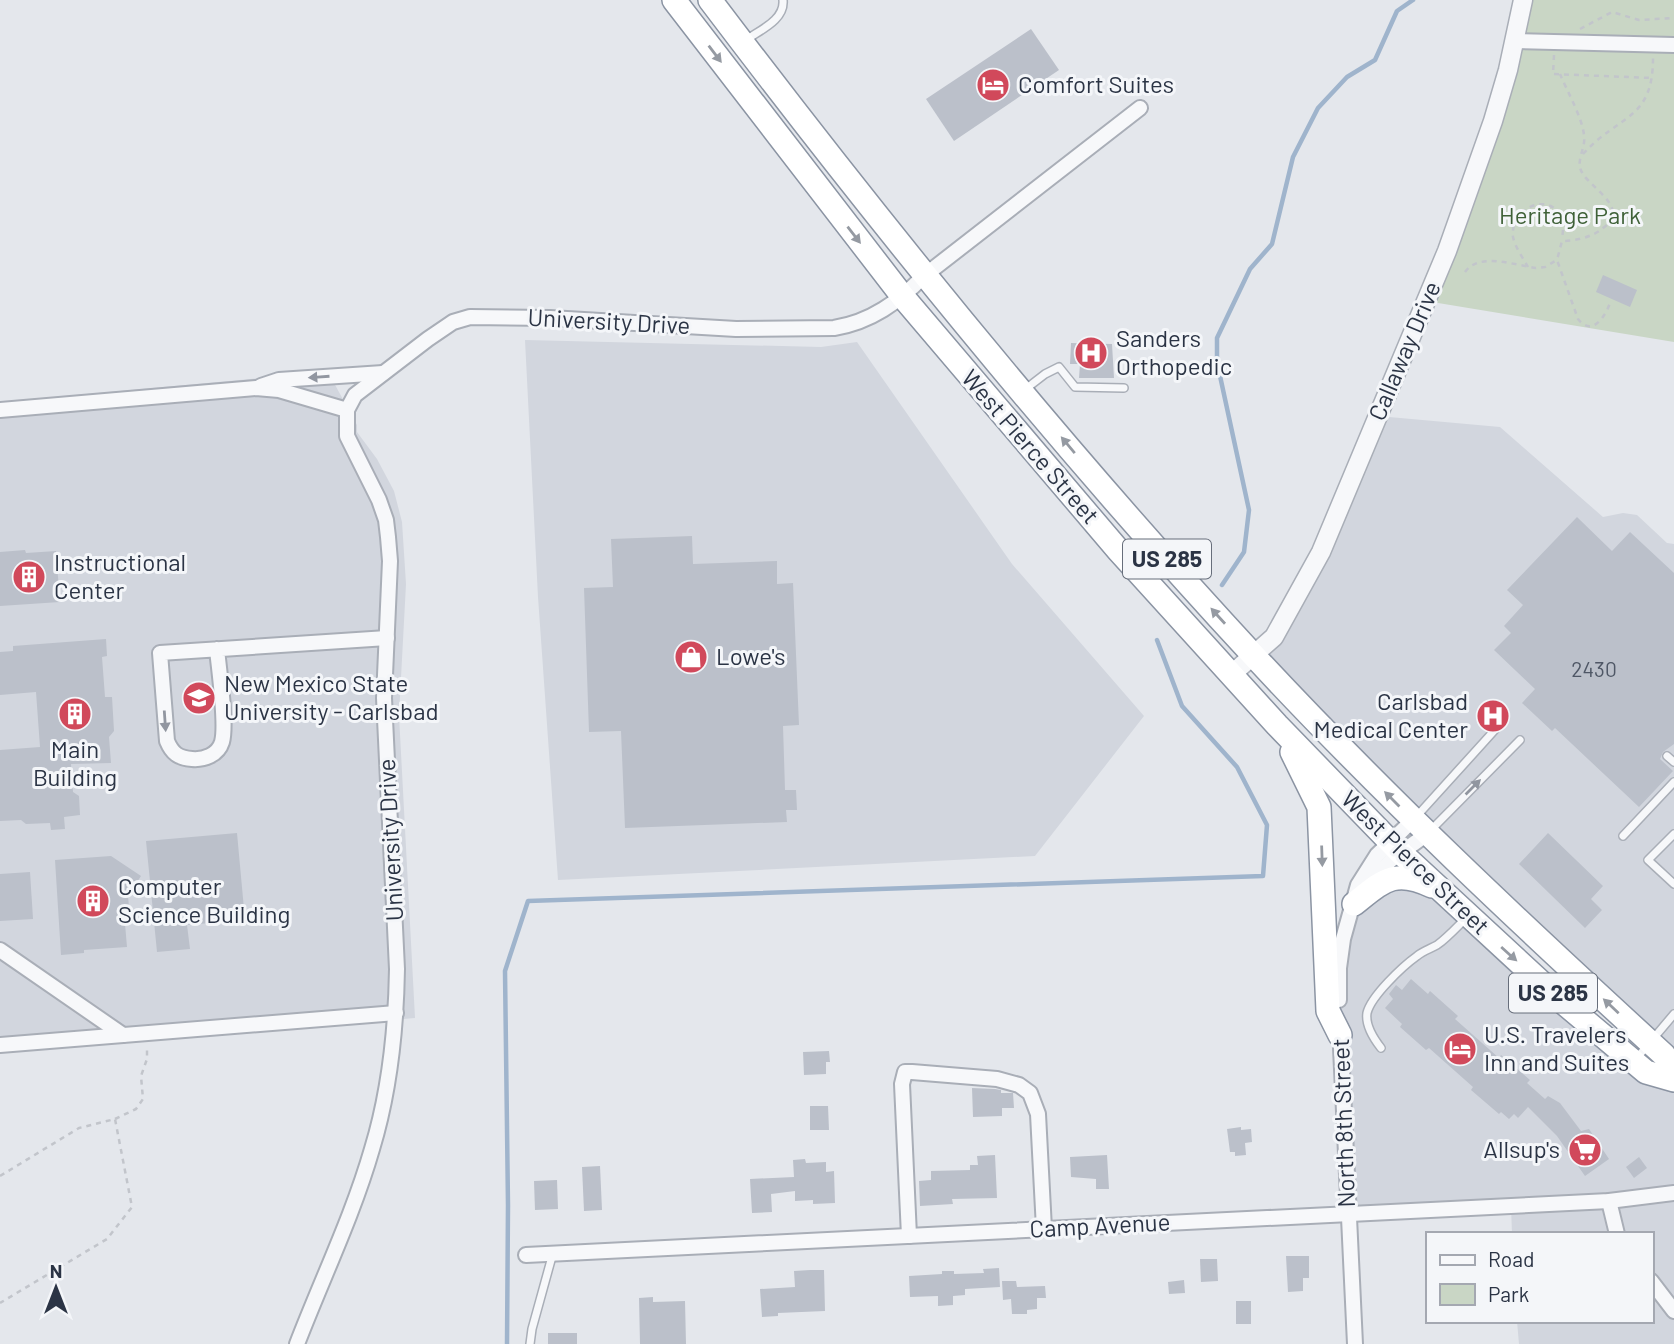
<svg xmlns="http://www.w3.org/2000/svg" width="1674" height="1344" font-family="Barlow,sans-serif">
	<style>
		.built { fill: #d2d6de }
		.green { fill: #c9d6c5 }
		.lines { fill: none; stroke-linecap: round; stroke-linejoin: round }
		.stream { stroke: #9fb4cc; stroke-width: 4.5 }
		.building { fill: #bbc0ca }
		.service-casing { stroke: #a9aeb7; stroke-width: 10 }
		.minor-casing { stroke: #a9aeb7; stroke-width: 18 }
		.tertiary-casing { stroke: #a9aeb7; stroke-width: 21 }
		.trunk-casing { stroke: #8b94a3; stroke-width: 26 }
		.path { stroke: #c2c5cb; stroke-width: 2.5; stroke-dasharray: 5 5; stroke-linecap: butt }
		.service { stroke: #f7f8fa; stroke-width: 7 }
		.minor { stroke: #f7f8fa; stroke-width: 14 }
		.tertiary { stroke: #f7f8fa; stroke-width: 18 }
		.trunk { stroke: #fff; stroke-width: 23 }
		.oneway { fill: #959aa2 }
		.oneway2 { fill: #9196a0 }
		.labels { text-anchor: middle; stroke-width: 6; stroke-linejoin: round; paint-order: stroke }
		.number-label { font-size: 21px; fill: #4f5766 }
		.shield { fill: #f4f6f9; stroke: #676e7b; stroke-width: 2 }
		.shield-label { font-size: 23px; font-weight: bold; fill: #2b3445 }
		.poi-label { font-size: 24px; fill: #2b3445; stroke: #f4f6f9; text-anchor: start }
		.park-label { font-size: 24px; fill: #3f6138; stroke: #f4f6f9 }
		.street-label { font-size: 24px; fill: #2b3445; stroke: #f4f6f9 }
	</style>
	<rect width="100%" height="100%" fill="#e4e7ec"/>
	<g class="built">
		<path d="M525,340L821,347L857,342L1012,564L1144,716L1035,856L558,880L538,597Z"/>
		<path d="M328,372L357,425V432L377,459L394,491L402,522L406,584L399,715L415,1018L0,1053V402Z"/>
		<path d="M1378,416L1500,427L1603,517L1623,513L1637,515L1667,543L1674,544V1072L1253,656L1274,637Z"/>
		<path d="M1410,878L1489,936L1674,1080V1344H1519L1517,1321H1651V1234H1512L1511,1206L1347,1213L1338,986L1354,904Z"/>
	</g>
	<path class="green" d="M1523,0H1674V342L1426,301Z"/>
	<g class="lines">
		<g class="stream">
			<path d="M1222,585L1244,552L1249,510L1217,362V338L1250,269L1272,244L1293,157L1318,108L1347,77L1375,60L1397,11L1413,0"/>
			<path d="M507,1344L508,1205L505,971L528,901L1263,876L1267,825L1237,767L1182,706L1157,640"/>
		</g>
	</g>
	<g class="building">
		<path d="M1031,29L1059,70L954,141L926,99Z"/>
		<path d="M1603,275L1637,290L1630,307L1596,292Z"/>
		<path d="M1071,343L1112,344L1114,378H1079L1080,364H1070Z"/>
		<path d="M1577,517L1612,551L1630,532L1674,573V744L1663,752L1660,759L1673,771L1639,807L1555,728L1552,731L1522,703L1535,689L1494,650L1511,633L1504,626L1523,605L1507,590Z"/>
		<path d="M692,536L693,564L777,561V584L793,583L799,725L783,726L785,790H796L797,810H786L787,822L625,828L621,731L589,732L584,588L613,587L611,539Z"/>
		<path d="M25,550L26,553L56,551L60,602L0,606V552Z"/>
		<path d="M106,639L107,656L102,657L105,697H112L114,731L109,737L111,763L71,764L73,792L79,796L80,815L64,817L65,829L51,830L50,823L26,824L21,820L0,821V750L40,747L36,692L0,695V652L13,651V646Z"/>
		<path d="M237,833L245,920L187,925L190,949L157,952L146,841Z"/>
		<path d="M1548,833L1603,886L1591,899L1602,910L1585,928L1519,864Z"/>
		<path d="M111,856L141,876L128,896L129,907L124,912L127,947L84,950V953L61,955L55,860Z"/>
		<path d="M30,872L33,919L0,921V874Z"/>
		<path d="M1411,979L1428,994L1430,991L1458,1016L1455,1019L1499,1058L1501,1055L1530,1080L1527,1083L1545,1099L1548,1096L1560,1103L1581,1131L1589,1129L1609,1159L1585,1176L1557,1136L1528,1107L1518,1118L1514,1114L1509,1119L1501,1112L1499,1114L1471,1090L1473,1087L1429,1048L1426,1050L1400,1027L1402,1024L1385,1008L1393,999L1389,994L1396,985L1402,990Z"/>
		<path d="M829,1051L830,1062H826V1074L804,1075L803,1052Z"/>
		<path d="M972,1088L995,1089L1001,1090V1093H1013L1014,1108H1002V1116L973,1117Z"/>
		<path d="M810,1106H828L829,1130H810Z"/>
		<path d="M1241,1127V1130L1251,1129L1252,1142L1245,1143L1246,1155L1235,1156V1152H1230L1227,1129Z"/>
		<path d="M995,1155L997,1198L952,1199L953,1204L920,1206L919,1181L931,1180V1171L970,1170V1165H978L977,1156Z"/>
		<path d="M1107,1155L1109,1189H1096V1179L1071,1177L1070,1157Z"/>
		<path d="M1639,1157L1647,1168L1634,1178L1626,1167Z"/>
		<path d="M805,1159L806,1163L826,1162V1172L834,1171L835,1203L813,1204V1200L795,1201V1191L771,1194L772,1212L752,1213L750,1179L794,1177L793,1160Z"/>
		<path d="M600,1166L602,1210L584,1211L582,1167Z"/>
		<path d="M557,1180L558,1209L535,1210L534,1181Z"/>
		<path d="M1286,1256H1309V1278H1303V1291L1288,1292Z"/>
		<path d="M1200,1259H1217L1218,1281L1201,1282Z"/>
		<path d="M999,1268L1000,1287L965,1289V1295L953,1296V1305L938,1306V1296L910,1297L909,1276L942,1274V1271H954V1274L984,1273L983,1269Z"/>
		<path d="M810,1270H824L825,1311L778,1313V1316L762,1317L760,1289L795,1287L794,1271Z"/>
		<path d="M1184,1280L1185,1293L1169,1294L1168,1282Z"/>
		<path d="M1002,1281H1016L1017,1287L1045,1286L1046,1298H1037V1309L1027,1310V1314H1012L1011,1299L1003,1300Z"/>
		<path d="M653,1297V1302L685,1301L686,1344H640L639,1298Z"/>
		<rect x="1236" y="1301" width="15" height="23"/>
		<rect x="548" y="1333" width="29" height="11"/>
	</g>
	<g class="lines">
		<defs>
			<g id="service">
				<path d="M746,40C760,30 785,20 783,0"/>
				<path d="M1023,391L1045,374L1059,367L1075,387L1124,388"/>
				<path d="M1667,756L1674,762"/>
				<path d="M1416,817L1502,722"/>
				<path d="M1430,831L1520,740"/>
				<path d="M1674,834L1648,860L1674,884"/>
				<path d="M1623,836L1674,782"/>
				<path d="M1381,1048C1374,1039 1365,1026 1367,1013C1371,996 1403,966 1417,956C1423,951 1430,949 1437,945C1447,938 1456,928 1465,919"/>
				<path d="M1636,1059L1674,1014"/>
				<path d="M530,1344L532,1329L553,1253"/>
			</g>
			<g id="minor">
				<path d="M1514,41L1674,45"/>
				<path d="M261,386L279,380L383,373"/>
				<path d="M0,410L256,388L279,390L347,410"/>
				<path d="M217,649C219,671 227,724 222,742C218,755 204,760 192,759C178,758 172,753 167,741L160,653L387,638"/>
				<path d="M1366,886L1391,860L1427,834"/>
				<path d="M0,950L123,1035"/>
				<path d="M1339,1000V968L1343,939L1358,885L1377,855L1413,820"/>
				<path d="M1340,1027L1355,1344"/>
				<path d="M0,1045L396,1013"/>
				<path d="M1609,1201L1617,1234"/>
				<path d="M909,1236L902,1084L905,1072H912L997,1079L1019,1085L1030,1093L1038,1114L1044,1229"/>
				<path d="M526,1255L1609,1201L1674,1193"/>
				<path d="M1651,1281L1674,1311"/>
				<path d="M297,1344C322,1279 353,1215 372,1149C390,1090 396,1031 397,969L384,698L390,561L388,537L386,520L379,500L347,436V410L355,395L428,339L453,322L470,317L550,318L736,329L834,328C871,322 898,302 924,276L1140,108"/>
			</g>
			<path id="tertiary" d="M1232,674L1274,637L1321,552L1447,251L1493,121L1508,70L1523,0"/>
			<g id="trunk">
				<path d="M674,0L903,297L1119,551L1277,725L1401,853L1558,998L1646,1072L1674,1080"/>
				<path d="M710,0C881,226 1061,448 1254,656C1384,796 1523,926 1664,1055L1674,1072"/>
				<path d="M1292,752L1319,807L1328,1011L1340,1035"/>
				<path d="M1354,904C1383,881 1394,868 1432,886"/>
			</g>
		</defs>
		<use href="#service" class="service-casing"/>
		<use href="#minor" class="minor-casing"/>
		<use href="#tertiary" class="tertiary-casing"/>
		<use href="#trunk" class="trunk-casing"/>
		<g class="path">
			<path d="M1580,29L1612,12L1639,20L1674,18"/>
			<path d="M1554,55L1553,74L1653,78"/>
			<path d="M1560,74C1567,91 1582,117 1584,135C1586,146 1578,157 1580,167C1582,185 1634,206 1603,228C1593,237 1575,241 1562,241L1557,260L1578,319C1592,337 1605,317 1610,303"/>
			<path d="M1583,154C1619,114 1653,121 1653,58"/>
			<path d="M1528,267C1523,258 1515,247 1513,237C1510,208 1549,191 1561,217C1564,223 1563,232 1562,239"/>
			<path d="M1465,272C1479,252 1514,265 1536,268L1545,267L1557,260"/>
			<path d="M115,1119L136,1109L143,1099L141,1076L147,1059V1048"/>
			<path d="M0,1176L79,1128L115,1119L132,1207L107,1239L0,1303"/>
		</g>
		<use href="#service" class="service"/>
		<use href="#minor" class="minor"/>
		<use href="#tertiary" class="tertiary"/>
		<use href="#trunk" class="trunk"/>
	</g>
	<defs><path id="oneway-solid" d="M-6-.8H1V-3.2L6.5 0L1 3.2V.8H-6Z" transform="scale(1.75)"/></defs>
	<g class="oneway">
		<use href="#oneway-solid" transform="translate(715 54) rotate(53)"/>
		<use href="#oneway-solid" transform="translate(854 235) rotate(52)"/>
		<use href="#oneway-solid" transform="translate(1068 445) rotate(-130)"/>
		<use href="#oneway-solid" transform="translate(1218 616) rotate(-132)"/>
		<use href="#oneway-solid" transform="translate(1392 799) rotate(-135)"/>
		<use href="#oneway-solid" transform="translate(1322 856) rotate(88)"/>
		<use href="#oneway-solid" transform="translate(1509 954) rotate(42)"/>
		<use href="#oneway-solid" transform="translate(1611 1006) rotate(-137)"/>
	</g>
	<g class="oneway2">
		<use href="#oneway-solid" transform="translate(319 377) rotate(176)"/>
		<use href="#oneway-solid" transform="translate(165 721) rotate(86)"/>
		<use href="#oneway-solid" transform="translate(1473 787) rotate(-45)"/>
	</g>
	<defs>
		<symbol id="hotel-disc" viewBox="-11 -11 22 22"><circle r="9.5" fill="#d1495b" stroke="#f4f6f9"/><path d="M-6-4.5h1.5V1H6V5H4.5V3h-9V5H-6ZM-4 0a1.8 1.8 0 1 1 3.6 0ZM.5 0V-2.5h3Q6-2.5 6 0Z" fill="#fff"/></symbol>
		<symbol id="hospital-disc" viewBox="-11 -11 22 22"><circle r="9.5" fill="#d1495b" stroke="#f4f6f9"/><path d="M-5-5h3v3.5h4V-5h3V5h-3V1.5h-4V5h-3Z" fill="#fff"/></symbol>
		<symbol id="building-disc" viewBox="-11 -11 22 22"><circle r="9.5" fill="#d1495b" stroke="#f4f6f9"/><path d="M-4-6H4V6H1V3H-1V6H-4ZM-2.5-4.3h1.7v1.8h-1.7ZM.8-4.3h1.7v1.8H.8ZM-2.5-1h1.7V.8h-1.7ZM.8-1h1.7V.8H.8Z" fill="#fff"/></symbol>
		<symbol id="shop-disc" viewBox="-11 -11 22 22"><circle r="9.5" fill="#d1495b" stroke="#f4f6f9"/><path d="M-5-2.5h2.3a2.7 3.5 0 0 1 5.4 0H5L5.5 6h-11ZM-1.5-2.5h3a1.5 2.3 0 0 0-3 0Z" fill="#fff"/></symbol>
		<symbol id="university-disc" viewBox="-11 -11 22 22"><circle r="9.5" fill="#d1495b" stroke="#f4f6f9"/><path d="M0-5L7-2L0 1L-7-2ZM-4 1L0 2.5L4 1V4Q0 6-4 4Z" fill="#fff"/></symbol>
		<symbol id="supermarket-disc" viewBox="-11 -11 22 22"><circle r="9.5" fill="#d1495b" stroke="#f4f6f9"/><path d="M-6-5.5h2.5l.6 2H6L4.5 2H-2.5L-4.4-4H-6ZM-1.5 3.2a1.3 1.3 0 1 0 .1 0ZM3 3.2a1.3 1.3 0 1 0 .1 0Z" fill="#fff"/></symbol>
	</defs>
	<g fill-rule="evenodd">
		<use href="#hotel-disc" x="974" y="66" width="38" height="38"/>
		<use href="#hospital-disc" x="1072" y="334" width="38" height="38"/>
		<use href="#building-disc" x="10" y="558" width="38" height="38"/>
		<use href="#shop-disc" x="672" y="638" width="38" height="38"/>
		<use href="#university-disc" x="180" y="679" width="38" height="38"/>
		<use href="#building-disc" x="56" y="695" width="38" height="38"/>
		<use href="#hospital-disc" x="1474" y="697" width="38" height="38"/>
		<use href="#building-disc" x="74" y="882" width="38" height="38"/>
		<use href="#hotel-disc" x="1441" y="1030" width="38" height="38"/>
		<use href="#supermarket-disc" x="1566" y="1131" width="38" height="38"/>
	</g>
	<g class="labels">
		<g class="number-label">
			<text x="1594" y="677">2430</text>
		</g>
		<g class="shield">
			<rect x="1123" y="539.5" width="88" height="39" rx="5"/>
			<rect x="1509" y="973.5" width="88" height="39" rx="5"/>
		</g>
		<g class="shield-label">
			<text x="1167" y="567">US 285</text>
			<text x="1553" y="1001">US 285</text>
		</g>
		<g class="poi-label">
			<text x="1018" y="93">Comfort Suites</text>
			<text x="1116" y="347">Sanders<tspan x="1116" dy="28">Orthopedic</tspan></text>
			<text x="54" y="571">Instructional<tspan x="54" dy="28">Center</tspan></text>
			<text x="716" y="665">Lowe's</text>
			<text x="224" y="692">New Mexico State<tspan x="224" dy="28">University - Carlsbad</tspan></text>
			<text x="1468" y="710" text-anchor="end">Carlsbad<tspan x="1468" dy="28">Medical Center</tspan></text>
			<text x="75" y="758" text-anchor="middle">Main<tspan x="75" dy="28">Building</tspan></text>
			<text x="118" y="895">Computer<tspan x="118" dy="28">Science Building</tspan></text>
			<text x="1484" y="1043">U.S. Travelers<tspan x="1484" dy="28">Inn and Suites</tspan></text>
			<text x="1560" y="1158" text-anchor="end">Allsup's</text>
		</g>
		<g class="park-label">
			<text x="1570" y="224">Heritage Park</text>
		</g>
		<g class="street-label">
			<text transform="translate(609 322) rotate(3)" y="8">University Drive</text>
			<text transform="translate(1405 351) rotate(-67)" y="8">Callaway Drive</text>
			<text transform="translate(1030 447) rotate(49)" y="8">West Pierce Street</text>
			<text transform="translate(391 840) rotate(-93)" y="8">University Drive</text>
			<text transform="translate(1415 863) rotate(44)" y="8">West Pierce Street</text>
			<text transform="translate(1344 1123) rotate(-92)" y="8">North 8th Street</text>
			<text transform="translate(1100 1226) rotate(-3)" y="8">Camp Avenue</text>
		</g>
	</g>
	<rect x="1426" y="1232" width="228" height="91" fill="#f4f6f9" stroke="#a4a8b1" stroke-width="2"/>
	<rect x="1440" y="1255" width="35" height="10" fill="#f7f8fa" stroke="#a4a8b1" stroke-width="2"/>
	<text x="1488" y="1267" font-size="21" fill="#2b3445">Road</text>
	<rect x="1440" y="1284" width="35" height="21" fill="#c9d6c5" stroke="#a4a8b1" stroke-width="2"/>
	<text x="1488" y="1302" font-size="21" fill="#2b3445">Park</text>
	<g transform="translate(56 1288)" stroke="#f4f6f9" stroke-width="5" paint-order="stroke">
	<path d="M0-5L12 26L0 18L-12 26Z" fill="#2b3445"/>
	<text y="-10" font-size="19" font-weight="bold" text-anchor="middle" fill="#2b3445">N</text>
	</g>
</svg>
